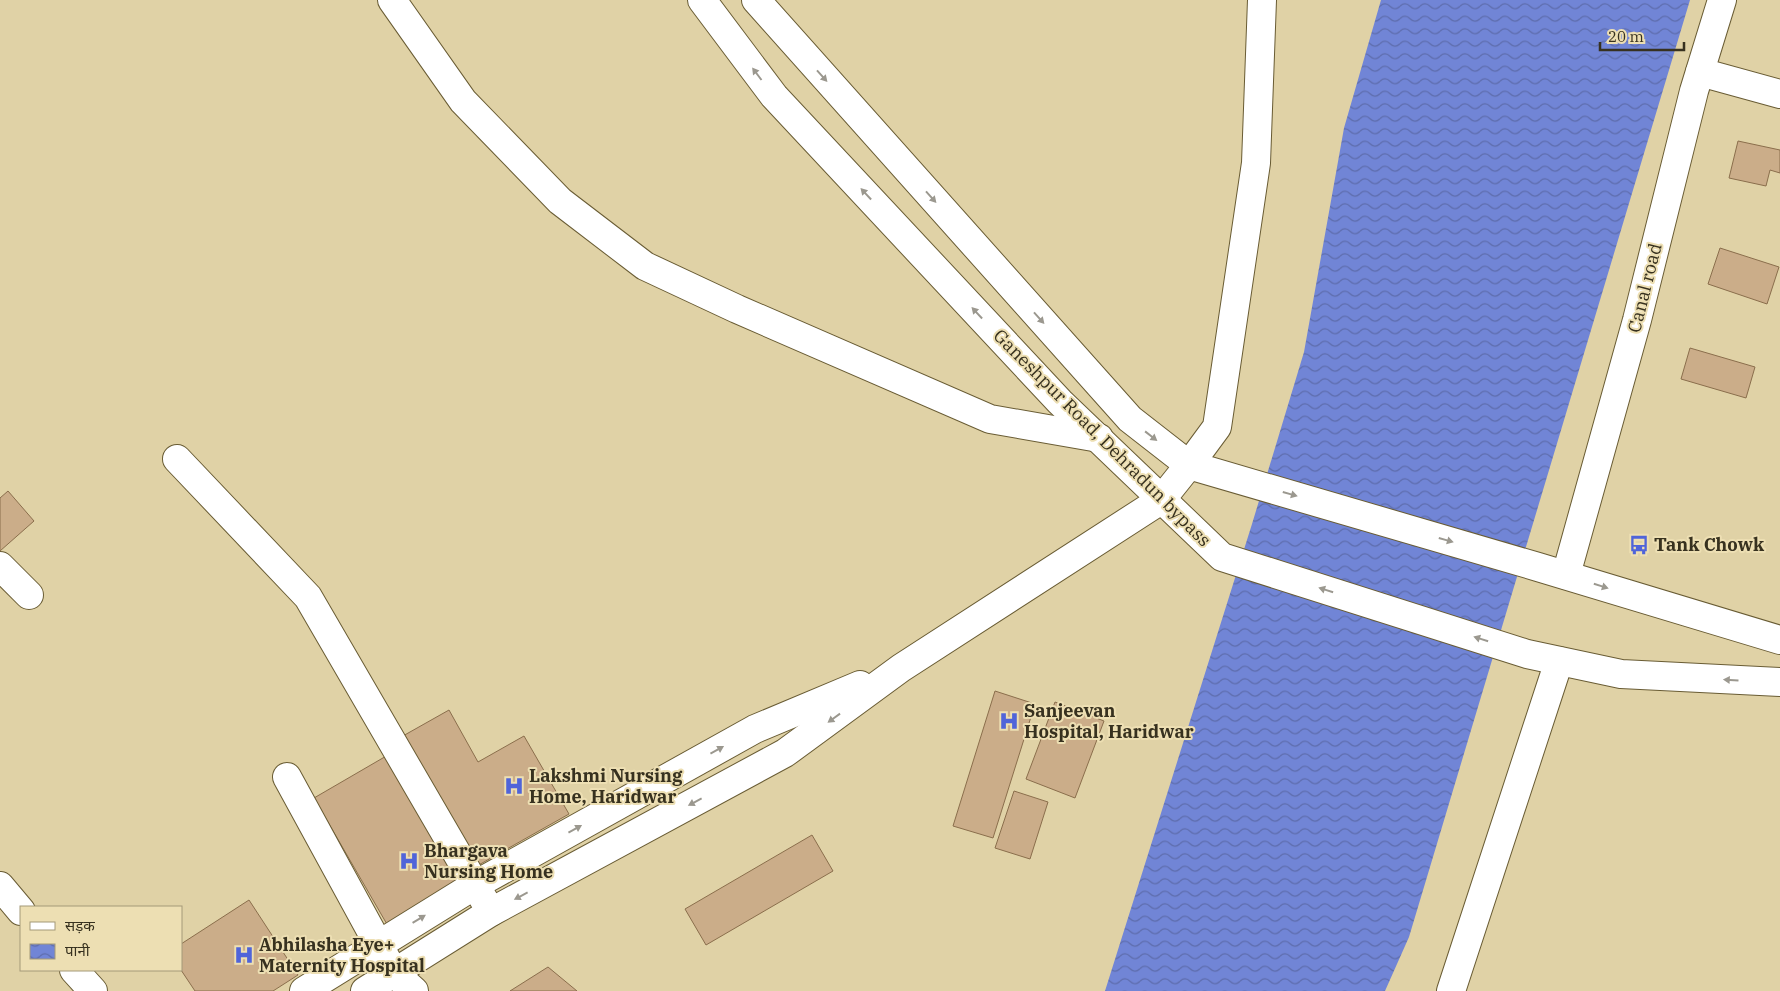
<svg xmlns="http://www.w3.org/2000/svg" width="1780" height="991" font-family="'IBM Plex Serif','Noto Sans Devanagari',serif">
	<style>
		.water { fill: url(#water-waves) }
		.building { fill: #cbad89; stroke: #8a6e4c }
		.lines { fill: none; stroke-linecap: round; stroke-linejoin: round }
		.minor-casing { stroke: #695c34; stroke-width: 30 }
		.tertiary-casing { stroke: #695c34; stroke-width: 30 }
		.secondary-casing { stroke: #695c34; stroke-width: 30 }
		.primary-casing { stroke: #695c34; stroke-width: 30 }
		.minor { stroke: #fff; stroke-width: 28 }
		.tertiary { stroke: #fff; stroke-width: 28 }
		.secondary { stroke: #fff; stroke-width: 28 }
		.primary { stroke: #fff; stroke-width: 28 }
		.oneway { fill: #9b988f }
		.labels { text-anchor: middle; stroke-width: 4; stroke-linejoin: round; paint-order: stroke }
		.street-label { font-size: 18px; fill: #37311f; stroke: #eddfb3 }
		.poi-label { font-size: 18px; font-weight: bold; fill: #37311f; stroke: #eddfb3; text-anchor: start }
	</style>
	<defs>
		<pattern id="water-waves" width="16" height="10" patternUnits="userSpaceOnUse" patternTransform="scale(1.25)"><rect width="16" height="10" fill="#7185d6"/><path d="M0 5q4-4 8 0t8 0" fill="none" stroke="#5e6dad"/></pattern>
	</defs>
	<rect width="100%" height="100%" fill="#e0d2a6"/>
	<path class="water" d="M1381,0H1690L1409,937L1385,991H1105L1252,524L1304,352L1344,128Z"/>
	<g class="building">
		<path d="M1738,141L1780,150V173L1770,170L1766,186L1729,178Z"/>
		<path d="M1720,248L1779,267L1767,304L1708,284Z"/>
		<path d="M1690,348L1755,367L1746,398L1681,379Z"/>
		<path d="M8,491L34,521L0,551V498Z"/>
		<path d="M995,691L1035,704L993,838L953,826Z"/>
		<path d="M1055,702L1104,721L1075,798L1026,779Z"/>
		<path d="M449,710L478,762L524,736L569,814L468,871L394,741Z"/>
		<path d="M388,755L463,882L388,926L314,798Z"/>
		<path d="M1014,791L1048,802L1030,859L995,848Z"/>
		<path d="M812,835L833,871L706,945L685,909Z"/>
		<path d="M249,900L298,975L273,991H195L181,970V944Z"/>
		<path d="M548,967L577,991H510Z"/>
	</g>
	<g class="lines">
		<defs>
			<g id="minor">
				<path d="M1700,72L1780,94"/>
				<path d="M177,459L308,597L491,912"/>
				<path d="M0,566L29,595"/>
				<path d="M1566,575L1637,320L1694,91L1722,0"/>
				<path d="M287,777L394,973L414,991"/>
				<path d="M0,886L21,911"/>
				<path d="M74,970L93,991"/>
			</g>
			<g id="tertiary">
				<path d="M392,0L463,101L560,201L645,266L737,309L990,419L1099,438"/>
				<path d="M1189,465L1217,427L1256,163L1262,0"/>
				<path d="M1451,991L1559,661"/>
			</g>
			<g id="secondary">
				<path d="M304,991L475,885L755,729L860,685"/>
				<path d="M365,991L491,912L785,753L901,668L1161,500L1189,465"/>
			</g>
			<g id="primary">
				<path d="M702,0L774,96L1060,402L1222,557L1527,654L1621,674L1780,682"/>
				<path d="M756,0L1130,419L1189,465L1538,567L1780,640"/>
			</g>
		</defs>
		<use href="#minor" class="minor-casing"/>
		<use href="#tertiary" class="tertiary-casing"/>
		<use href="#secondary" class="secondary-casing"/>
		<use href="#primary" class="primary-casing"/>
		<use href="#minor" class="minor"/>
		<use href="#tertiary" class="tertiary"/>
		<use href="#secondary" class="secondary"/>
		<use href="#primary" class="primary"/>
	</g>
	<defs><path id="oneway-solid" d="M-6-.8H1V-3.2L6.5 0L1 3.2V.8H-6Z" transform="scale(1.25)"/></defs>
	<g class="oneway">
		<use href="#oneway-solid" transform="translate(757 74) rotate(-127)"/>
		<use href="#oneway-solid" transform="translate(822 76) rotate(48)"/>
		<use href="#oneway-solid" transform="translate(866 194) rotate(-133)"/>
		<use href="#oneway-solid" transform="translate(931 197) rotate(48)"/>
		<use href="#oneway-solid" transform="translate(977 313) rotate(-133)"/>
		<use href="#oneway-solid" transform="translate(1039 318) rotate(48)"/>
		<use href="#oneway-solid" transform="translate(1151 436) rotate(38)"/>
		<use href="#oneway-solid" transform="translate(1290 494) rotate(16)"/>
		<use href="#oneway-solid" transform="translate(1446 540) rotate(16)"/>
		<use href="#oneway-solid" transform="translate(1601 586) rotate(17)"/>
		<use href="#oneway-solid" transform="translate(1326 590) rotate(-162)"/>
		<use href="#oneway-solid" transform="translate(1481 639) rotate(-162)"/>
		<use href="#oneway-solid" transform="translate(1731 680) rotate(-177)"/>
		<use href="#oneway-solid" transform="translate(834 718) rotate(144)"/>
		<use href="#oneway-solid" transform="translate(717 750) rotate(-29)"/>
		<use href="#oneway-solid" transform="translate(695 802) rotate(152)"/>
		<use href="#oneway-solid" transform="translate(575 829) rotate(-29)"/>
		<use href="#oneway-solid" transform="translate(521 896) rotate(152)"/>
		<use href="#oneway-solid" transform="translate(419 919) rotate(-31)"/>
	</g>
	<defs>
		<symbol id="bus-bare" viewBox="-9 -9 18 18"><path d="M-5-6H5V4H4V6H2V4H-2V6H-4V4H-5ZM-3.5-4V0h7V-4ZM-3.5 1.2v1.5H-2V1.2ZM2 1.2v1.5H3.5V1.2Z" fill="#5064d9" stroke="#eddfb3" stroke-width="2.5" paint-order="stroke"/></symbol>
		<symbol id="hospital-bare" viewBox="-9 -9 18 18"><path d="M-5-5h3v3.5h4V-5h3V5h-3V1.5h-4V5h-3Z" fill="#5064d9" stroke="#eddfb3" stroke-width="2.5" paint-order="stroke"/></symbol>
	</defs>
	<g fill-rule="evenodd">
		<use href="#bus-bare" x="1625" y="531" width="28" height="28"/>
		<use href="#hospital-bare" x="995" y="707" width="28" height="28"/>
		<use href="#hospital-bare" x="500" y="772" width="28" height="28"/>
		<use href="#hospital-bare" x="395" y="847" width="28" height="28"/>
		<use href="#hospital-bare" x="230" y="941" width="28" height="28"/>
	</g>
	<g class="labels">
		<g class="street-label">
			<text transform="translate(1645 288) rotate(-76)" y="6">Canal road</text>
			<text transform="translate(1102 438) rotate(45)" y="6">Ganeshpur Road, Dehradun bypass</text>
		</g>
		<g class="poi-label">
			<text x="1654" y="551">Tank Chowk</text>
			<text x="1024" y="717">Sanjeevan<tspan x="1024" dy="21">Hospital, Haridwar</tspan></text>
			<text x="529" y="782">Lakshmi Nursing<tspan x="529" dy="21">Home, Haridwar</tspan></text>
			<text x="424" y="857">Bhargava<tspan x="424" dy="21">Nursing Home</tspan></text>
			<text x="259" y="951">Abhilasha Eye+<tspan x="259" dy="21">Maternity Hospital</tspan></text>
		</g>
	</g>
	<rect x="20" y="906" width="162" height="65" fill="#eddfb3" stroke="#a49978"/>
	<rect x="30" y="922" width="25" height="8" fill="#ffffff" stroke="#a49978"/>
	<text x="65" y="931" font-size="15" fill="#37311f">सड़क</text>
	<rect x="30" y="944" width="25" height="15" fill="url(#water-waves)" stroke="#a49978"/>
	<text x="65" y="956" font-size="15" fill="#37311f">पानी</text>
	<path d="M1600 42v8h84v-8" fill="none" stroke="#37311f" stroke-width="2.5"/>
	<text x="1608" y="42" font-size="15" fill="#37311f" stroke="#eddfb3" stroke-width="4" paint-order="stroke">20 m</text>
</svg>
